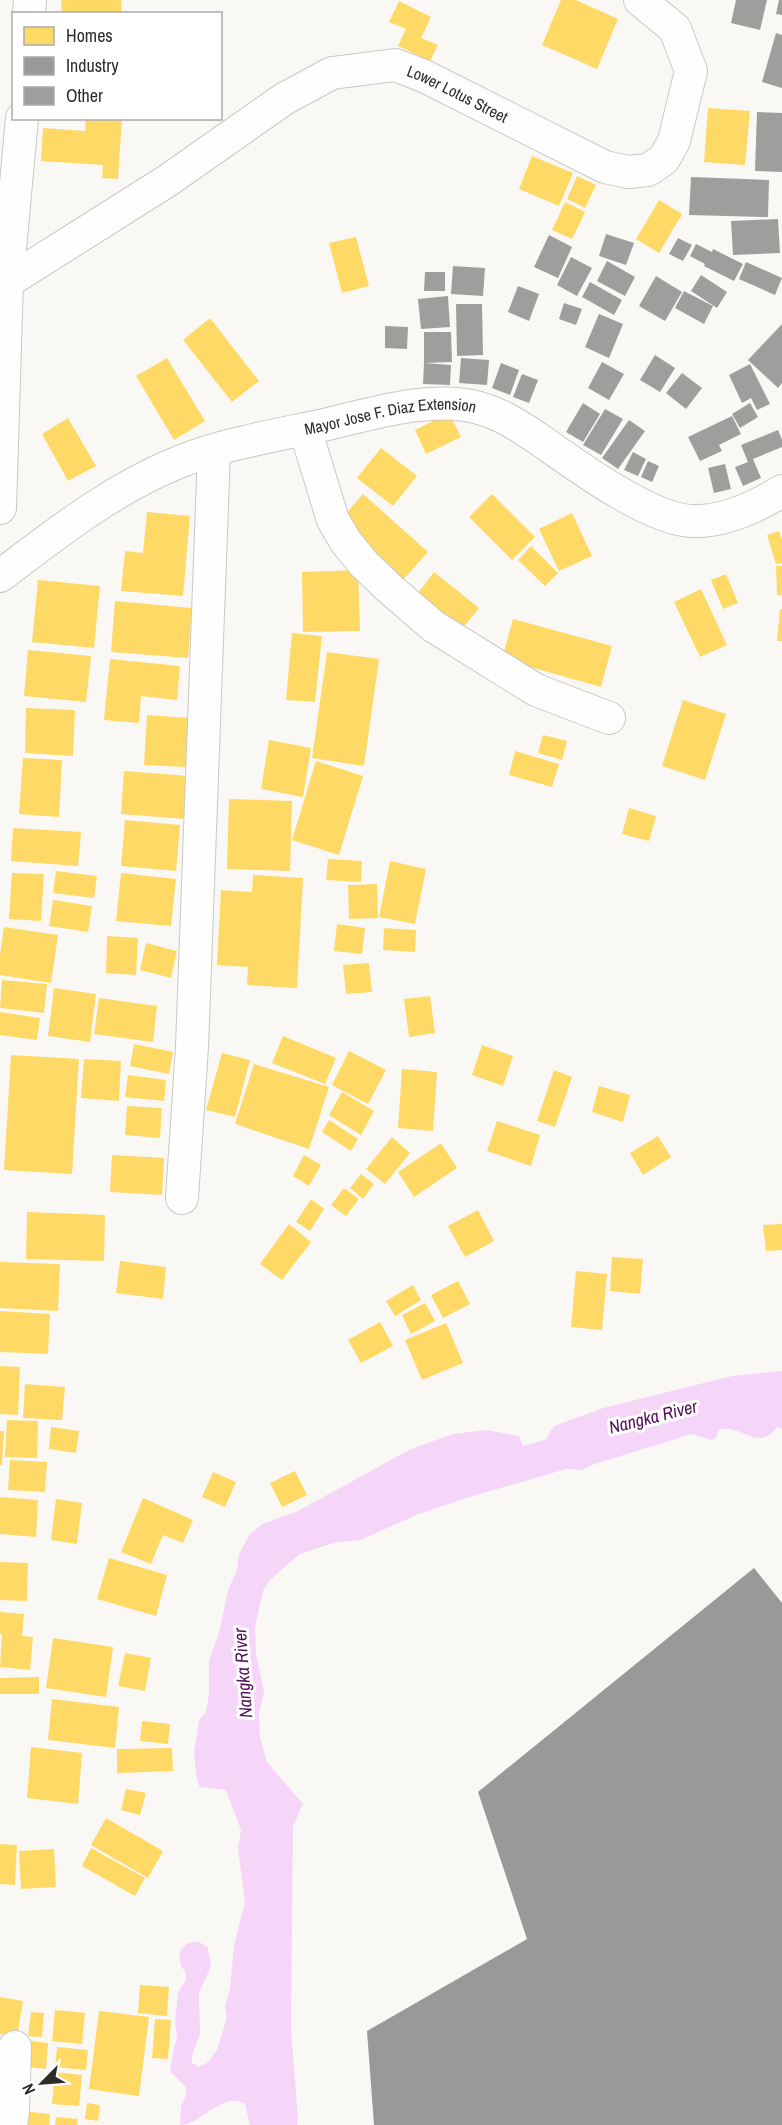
<svg xmlns="http://www.w3.org/2000/svg" width="782" height="2125" font-family="'Archivo Narrow',sans-serif">
	<style>
		.water { fill: #f6d6f8 }
		.homes { fill: #ffd966 }
		.industry { fill: #999 }
		.building { fill: #9f9e9c }
		.lines { fill: none; stroke-linecap: round; stroke-linejoin: round }
		.minor-casing { stroke: #c9c8c5; stroke-width: 34 }
		.minor { stroke: #fefefe; stroke-width: 32 }
		.labels { text-anchor: middle; stroke-width: 6; stroke-linejoin: round; paint-order: stroke }
		.street-label { font-size: 16px; fill: #2d2c2a; stroke: #fff }
		.water-label { font-size: 18px; font-style: italic; fill: #521059; stroke: #fff }
	</style>
	<rect width="100%" height="100%" fill="#faf8f5"/>
	<path class="water" d="M782,1371V1430L780,1427H777C758,1454 741,1422 719,1430L716,1438L712,1440L691,1434L592,1465L583,1470L566,1469L463,1499L419,1514L360,1540L333,1543L300,1554L271,1579L263,1591L255,1627L256,1654L264,1691L259,1715L260,1737L267,1762L303,1804L293,1826L291,2029L298,2118L297,2125H250L245,2104C223,2090 201,2125 180,2125L181,2106L186,2095V2087L170,2071L174,2048L177,2038L175,2021L178,1992L186,1980V1973L181,1966L179,1953L186,1944L198,1941L208,1948L211,1967L199,1992L200,2035L192,2055V2063L199,2067L207,2063L217,2050L227,2017L225,2005L230,1989L234,1945L245,1902L238,1849L241,1830L226,1790L200,1787L197,1781L194,1752L199,1720L206,1712L209,1694V1660L219,1633L228,1590L237,1570L239,1554L250,1534L262,1524L296,1512L411,1449L453,1434L486,1430L519,1436L523,1446L545,1440L554,1426L603,1408L732,1376Z"/>
	<g class="homes">
		<path d="M61,0H121L122,14H62Z"/>
		<path d="M561,0H576L618,19L597,69L542,45Z"/>
		<path d="M399,1L431,17L421,38L438,45L430,61L398,46L406,29L389,22Z"/>
		<path d="M708,108L750,111L745,165L704,162Z"/>
		<path d="M86,118H122L118,179L102,178L103,165L41,161L43,128L85,131Z"/>
		<path d="M532,156L573,173L559,206L519,189Z"/>
		<path d="M577,176L596,185L585,208L567,199Z"/>
		<path d="M659,200L682,214L659,253L636,239Z"/>
		<path d="M565,202L585,212L572,239L552,230Z"/>
		<path d="M356,237L369,286L342,293L329,243Z"/>
		<path d="M210,318L259,381L232,402L183,340Z"/>
		<path d="M167,358L205,421L174,440L136,376Z"/>
		<path d="M449,413L461,437L426,454L415,430Z"/>
		<path d="M68,418L96,466L68,481L42,434Z"/>
		<path d="M381,448L417,476L393,506L357,478Z"/>
		<path d="M363,494L428,552L401,582L336,525Z"/>
		<path d="M492,494L535,537L512,560L469,517Z"/>
		<path d="M147,512L190,516L183,596L121,591L125,551L143,553Z"/>
		<path d="M572,513L592,556L559,571L539,529Z"/>
		<path d="M779,531L782,540V563L776,564L767,535Z"/>
		<path d="M531,546L558,573L545,586L518,560Z"/>
		<path d="M776,566H782V595H777Z"/>
		<path d="M358,570L360,631L303,632L302,572Z"/>
		<path d="M434,572L479,608L462,629L418,593Z"/>
		<path d="M726,574L738,603L723,609L711,580Z"/>
		<path d="M38,580L100,586L94,648L32,642Z"/>
		<path d="M701,589L727,645L700,657L674,602Z"/>
		<path d="M115,601L192,608L188,658L111,652Z"/>
		<path d="M780,609H782V641H777Z"/>
		<path d="M513,619L612,646L601,687L502,659Z"/>
		<path d="M292,633L322,636L315,702L286,700Z"/>
		<path d="M28,650L91,656L86,702L24,696Z"/>
		<path d="M327,652L379,659L364,766L312,758Z"/>
		<path d="M110,659L180,666L177,700L141,696L139,723L104,720Z"/>
		<path d="M683,700L726,714L705,780L662,766Z"/>
		<path d="M26,708L75,710L73,756L25,753Z"/>
		<path d="M147,715L189,718L186,767L144,765Z"/>
		<path d="M543,735L567,741L562,760L538,753Z"/>
		<path d="M269,740L311,748L303,797L261,789Z"/>
		<path d="M515,751L559,764L552,787L509,775Z"/>
		<path d="M23,758L62,760L59,817L19,814Z"/>
		<path d="M316,761L363,776L339,855L292,840Z"/>
		<path d="M124,771L188,776L185,819L121,814Z"/>
		<path d="M229,799L292,801L290,871L227,869Z"/>
		<path d="M629,808L656,816L649,841L622,834Z"/>
		<path d="M125,820L180,825L176,871L121,866Z"/>
		<path d="M13,828L81,832L78,866L11,861Z"/>
		<path d="M328,859L362,861L361,882L326,880Z"/>
		<path d="M390,861L426,869L415,924L379,917Z"/>
		<path d="M56,871L97,876L94,898L53,893Z"/>
		<path d="M12,873L44,874L41,921L9,919Z"/>
		<path d="M121,873L176,879L171,926L116,921Z"/>
		<path d="M253,875L303,878L297,988L247,985L248,967L217,965L221,890L252,892Z"/>
		<path d="M377,884L378,918L349,919L348,885Z"/>
		<path d="M53,900L92,906L88,932L49,926Z"/>
		<path d="M337,924L365,928L362,954L334,951Z"/>
		<path d="M4,927L58,935L51,983L0,975V954Z"/>
		<path d="M384,928L416,930L415,952L383,950Z"/>
		<path d="M107,936L138,938L136,975L106,973Z"/>
		<path d="M146,943L177,951L171,978L140,970Z"/>
		<path d="M369,963L372,992L346,994L343,965Z"/>
		<path d="M2,980L47,984L44,1013L0,1008Z"/>
		<path d="M54,988L96,994L90,1042L48,1036Z"/>
		<path d="M430,996L435,1033L409,1037L404,999Z"/>
		<path d="M99,998L157,1006L153,1042L94,1034Z"/>
		<path d="M0,1012L40,1018L37,1040L0,1035Z"/>
		<path d="M283,1036L336,1058L325,1084L272,1063Z"/>
		<path d="M134,1044L173,1052L169,1074L130,1066Z"/>
		<path d="M482,1045L513,1056L503,1086L472,1075Z"/>
		<path d="M349,1051L386,1070L368,1104L332,1085Z"/>
		<path d="M222,1053L250,1060L235,1117L206,1110Z"/>
		<path d="M11,1055L79,1059L72,1174L4,1170Z"/>
		<path d="M84,1059L121,1061L119,1101L81,1098Z"/>
		<path d="M254,1064L329,1087L309,1149L235,1124Z"/>
		<path d="M402,1069L437,1072L433,1131L398,1128Z"/>
		<path d="M554,1070L572,1077L555,1127L537,1121Z"/>
		<path d="M128,1075L166,1080L164,1101L125,1097Z"/>
		<path d="M599,1086L630,1095L623,1122L592,1112Z"/>
		<path d="M342,1092L374,1111L361,1135L329,1115Z"/>
		<path d="M127,1106L162,1108L160,1138L125,1135Z"/>
		<path d="M329,1120L358,1139L351,1151L322,1132Z"/>
		<path d="M497,1121L540,1135L531,1166L487,1151Z"/>
		<path d="M658,1136L671,1157L643,1175L630,1153Z"/>
		<path d="M392,1137L410,1153L385,1184L366,1169Z"/>
		<path d="M441,1143L457,1168L414,1197L398,1172Z"/>
		<path d="M112,1155L164,1158L162,1195L110,1192Z"/>
		<path d="M304,1155L321,1165L309,1186L293,1176Z"/>
		<path d="M361,1174L374,1184L363,1199L350,1188Z"/>
		<path d="M344,1188L359,1199L346,1216L331,1205Z"/>
		<path d="M311,1199L324,1209L310,1231L296,1222Z"/>
		<path d="M478,1210L494,1241L465,1257L448,1226Z"/>
		<path d="M27,1212L105,1215L104,1261L26,1259Z"/>
		<path d="M289,1224L311,1242L282,1280L260,1264Z"/>
		<path d="M782,1224V1250L766,1251L763,1225Z"/>
		<path d="M612,1257L643,1259L640,1294L610,1291Z"/>
		<path d="M120,1261L166,1267L163,1299L116,1293Z"/>
		<path d="M0,1262L60,1264L58,1311L0,1308Z"/>
		<path d="M576,1271L607,1274L602,1330L571,1327Z"/>
		<path d="M458,1281L470,1304L443,1318L431,1295Z"/>
		<path d="M413,1285L421,1300L395,1316L386,1301Z"/>
		<path d="M425,1303L435,1321L411,1334L402,1315Z"/>
		<path d="M0,1311L50,1314L48,1354L0,1352Z"/>
		<path d="M380,1322L393,1346L361,1363L348,1340Z"/>
		<path d="M446,1323L463,1363L422,1380L405,1340Z"/>
		<path d="M0,1366L20,1367L18,1415L0,1414Z"/>
		<path d="M25,1384L65,1387L62,1420L23,1418Z"/>
		<path d="M7,1420L38,1421L37,1458L5,1457Z"/>
		<path d="M51,1427L79,1431L76,1453L49,1449Z"/>
		<path d="M0,1431H4L2,1465H0Z"/>
		<path d="M10,1460L47,1462L45,1492L8,1490Z"/>
		<path d="M295,1471L307,1495L282,1507L270,1483Z"/>
		<path d="M213,1472L236,1482L225,1507L202,1497Z"/>
		<path d="M0,1497L38,1500L36,1537L0,1534Z"/>
		<path d="M143,1498L193,1520L183,1543L163,1535L151,1564L121,1552Z"/>
		<path d="M56,1499L82,1503L77,1544L51,1540Z"/>
		<path d="M109,1558L167,1575L156,1616L97,1599Z"/>
		<path d="M0,1562L28,1563L27,1601L0,1600Z"/>
		<path d="M0,1612L24,1614L22,1636L33,1637L30,1670L0,1667L2,1634H0Z"/>
		<path d="M53,1638L113,1647L106,1697L46,1688Z"/>
		<path d="M125,1653L151,1658L145,1691L118,1686Z"/>
		<path d="M39,1677V1694H0V1678Z"/>
		<path d="M52,1699L119,1707L115,1748L48,1740Z"/>
		<path d="M142,1721L170,1724L168,1744L140,1741Z"/>
		<path d="M31,1747L82,1753L78,1804L27,1798Z"/>
		<path d="M172,1748L173,1771L117,1773V1749Z"/>
		<path d="M126,1789L146,1793L140,1815L121,1810Z"/>
		<path d="M106,1818L163,1851L148,1878L91,1845Z"/>
		<path d="M0,1844L17,1845L15,1885L0,1884Z"/>
		<path d="M91,1848L145,1878L135,1896L82,1866Z"/>
		<path d="M54,1849L56,1887L21,1889L19,1851Z"/>
		<path d="M140,1985L169,1987L167,2016L138,2013Z"/>
		<path d="M0,1997L23,2001L17,2037L0,2034Z"/>
		<path d="M55,2010L85,2013L82,2044L52,2041Z"/>
		<path d="M99,2011L149,2017L139,2096L89,2089Z"/>
		<path d="M31,2012L44,2013L42,2037L28,2036Z"/>
		<path d="M155,2019L171,2020L168,2059L152,2058Z"/>
		<path d="M30,2041L48,2043L46,2069L28,2067Z"/>
		<path d="M57,2047L88,2050L86,2070L55,2067Z"/>
		<path d="M55,2072L82,2075L79,2106L52,2104Z"/>
		<path d="M87,2103L100,2105L98,2121L85,2119Z"/>
		<path d="M22,2111L50,2114L49,2125H21Z"/>
		<path d="M56,2117L78,2119L77,2125H55Z"/>
	</g>
	<path class="industry" d="M754,1568L782,1603V2125H374L367,2031L527,1939L478,1792Z"/>
	<g class="building">
		<path d="M736,0H767L760,30L731,23Z"/>
		<path d="M779,0H782V15L776,14Z"/>
		<path d="M776,33L782,35V88L762,82Z"/>
		<path d="M757,112L782,113V172L755,171Z"/>
		<path d="M691,177L769,180L768,217L689,215Z"/>
		<path d="M778,219L780,253L733,255L731,221Z"/>
		<path d="M606,234L634,243L626,265L599,256Z"/>
		<path d="M549,235L572,247L558,278L534,267Z"/>
		<path d="M678,238L692,245L683,261L669,254Z"/>
		<path d="M696,244L712,252L713,249L743,264L734,281L704,266L708,258L705,264L690,256Z"/>
		<path d="M571,257L592,268L577,296L557,285Z"/>
		<path d="M607,261L635,277L625,296L597,281Z"/>
		<path d="M746,262L782,278L775,295L739,279Z"/>
		<path d="M453,266L485,268L483,296L451,294Z"/>
		<path d="M425,272H445V291H424Z"/>
		<path d="M701,275L727,292L717,308L691,291Z"/>
		<path d="M656,276L682,292L665,321L639,306Z"/>
		<path d="M590,282L622,300L614,315L582,297Z"/>
		<path d="M518,286L539,294L529,321L508,312Z"/>
		<path d="M684,291L713,306L704,324L675,308Z"/>
		<path d="M448,296L450,327L421,329L418,299Z"/>
		<path d="M564,303L582,309L576,325L559,319Z"/>
		<path d="M456,304H482L483,355L457,356Z"/>
		<path d="M599,314L623,324L609,358L585,347Z"/>
		<path d="M782,324V383L778,388L748,360Z"/>
		<path d="M385,326L408,327L407,349L385,348Z"/>
		<path d="M424,332H451L452,362L424,363Z"/>
		<path d="M655,355L675,368L660,392L640,380Z"/>
		<path d="M461,358L489,360L487,385L459,383Z"/>
		<path d="M602,362L624,374L609,400L588,388Z"/>
		<path d="M424,363L451,365L450,385L423,384Z"/>
		<path d="M501,363L519,370L510,395L492,388Z"/>
		<path d="M750,364L770,404L757,410L751,398L742,403L729,375Z"/>
		<path d="M682,373L702,388L686,409L666,393Z"/>
		<path d="M522,374L538,380L529,403L513,397Z"/>
		<path d="M583,403L600,414L583,442L566,432Z"/>
		<path d="M750,403L758,417L740,428L732,414Z"/>
		<path d="M605,409L623,419L601,455L583,445Z"/>
		<path d="M732,416L741,434L719,445L722,451L700,461L688,437Z"/>
		<path d="M629,420L645,431L618,469L602,458Z"/>
		<path d="M778,430L782,440V447L753,459L761,478L743,486L735,467L748,462L741,445Z"/>
		<path d="M633,452L646,459L638,476L624,470Z"/>
		<path d="M648,461L659,466L652,482L641,477Z"/>
		<path d="M725,464L731,489L714,493L708,468Z"/>
	</g>
	<g class="lines">
		<defs>
			<g id="minor">
				<path d="M29,14L30,0"/>
				<path id="s1" d="M7,282L167,181L284,99L332,73L395,65L424,76L605,167L628,172L648,170L664,159L674,141L691,71L675,29L640,0"/>
				<path d="M305,429L333,520L346,542L364,564L389,588L433,626L536,690L609,718"/>
				<path d="M0,508L7,282L22,118"/>
				<path id="s2" d="M0,576C57,533 112,489 179,462C226,443 279,435 328,424C370,414 414,401 457,404C490,406 517,424 543,442C577,466 652,521 693,521C724,522 756,507 782,491"/>
				<path d="M182,1198L192,1047L214,451"/>
				<path d="M11,2125L13,2111L15,2047"/>
			</g>
		</defs>
		<use href="#minor" class="minor-casing"/>
		<use href="#minor" class="minor"/>
	</g>
	<g class="labels">
		<g class="street-label">
			<text dy="6" stroke="none"><textPath href="#s1" startOffset="519">Lower Lotus Street</textPath></text>
			<text dy="6" stroke="none"><textPath href="#s2" startOffset="430">Mayor Jose F. Diaz Extension</textPath></text>
		</g>
		<g class="water-label">
			<text transform="translate(653 1417) rotate(-14)" y="6">Nangka River</text>
			<text transform="translate(243 1673) rotate(-94)" y="6">Nangka River</text>
		</g>
	</g>
	<rect x="12" y="12" width="210" height="108" fill="#ffffff" stroke="#ababaa" stroke-width="1.5"/>
	<rect x="24" y="27" width="30" height="18" fill="#ffd966" stroke="#ababaa" stroke-width="1.5"/>
	<text x="66" y="42" font-size="18" fill="#2d2c2a">Homes</text>
	<rect x="24" y="57" width="30" height="18" fill="#999999" stroke="#ababaa" stroke-width="1.5"/>
	<text x="66" y="72" font-size="18" fill="#2d2c2a">Industry</text>
	<rect x="24" y="87" width="30" height="18" fill="#9f9e9c" stroke="#ababaa" stroke-width="1.5"/>
	<text x="66" y="102" font-size="18" fill="#2d2c2a">Other</text>
	<g transform="translate(42 2083) rotate(245)" stroke="#ffffff" stroke-width="4.5" paint-order="stroke">
	<path d="M0-4.5L10 22L0 15L-10 22Z" fill="#2d2c2a"/>
	<text y="-9" font-size="16" font-weight="bold" text-anchor="middle" fill="#2d2c2a">N</text>
	</g>
</svg>
